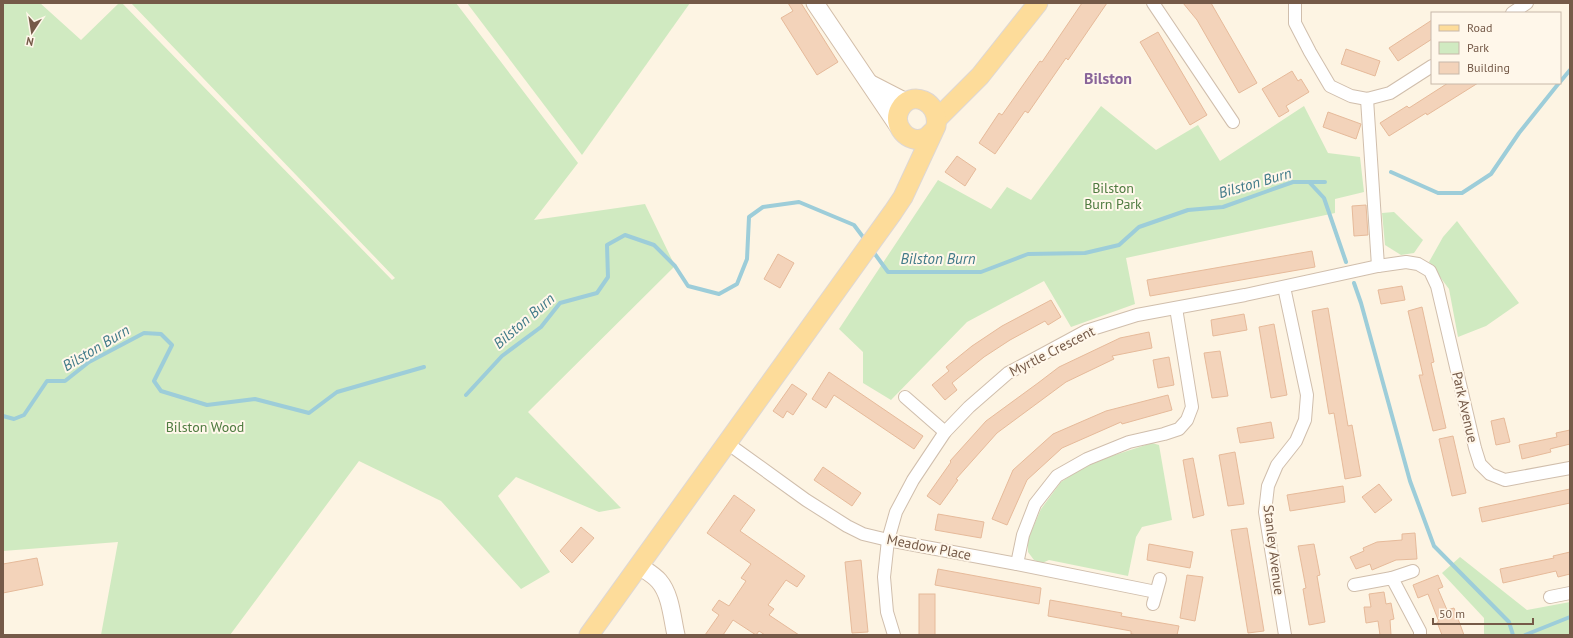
<svg xmlns="http://www.w3.org/2000/svg" width="1573" height="638" font-family="'PT Sans',sans-serif">
	<style>
		.green { fill: #d0eac1 }
		.lines { fill: none; stroke-linecap: round; stroke-linejoin: round }
		.stream { stroke: #9dcdd9; stroke-width: 4 }
		.building { fill: #f3d3ba; stroke: #e6ba9a }
		.street-casing { stroke: #d0beac; stroke-width: 14 }
		.secondary-casing { stroke: #d3bea9; stroke-width: 19 }
		.primary-casing { stroke: #ded7d3; stroke-width: 21 }
		.street { stroke: #fff; stroke-width: 12 }
		.secondary { stroke: #fff; stroke-width: 17 }
		.primary { stroke: #fddc9a; stroke-width: 19 }
		.labels { text-anchor: middle; stroke-width: 4; stroke-linejoin: round; paint-order: stroke }
		.park-label { font-size: 14px; fill: #4f7b40; stroke: #fff7ea }
		.street-label { font-size: 14px; fill: #755a48; stroke: #fff7ea }
		.water-label { font-size: 15px; font-style: italic; fill: #417a89; stroke: #fff7ea }
		.quarter-label { font-size: 16px; font-weight: bold; fill: #896499; stroke: #fff7ea }
	</style>
	<rect width="100%" height="100%" fill="#fdf4e3"/>
	<g class="green">
		<path d="M3,3H40L81,40L119,3H122L392,280L395,278L131,3H456L578,163L534,220L645,204L675,266L528,412L621,508L599,512L516,477L498,496L550,572L521,589L441,501L359,461L230,635H101L118,542L3,551Z"/>
		<path d="M467,3H690L582,155Z"/>
		<path d="M1101,106L1156,150L1198,125L1220,161L1304,106L1328,153L1360,157L1364,192L1335,199V213L1126,258L1135,304L1071,327L1044,281L967,322L891,400L863,383V352L839,329L938,180L991,209L1007,187L1031,200Z"/>
		<path d="M1394,212L1423,240L1414,253L1401,255L1385,245L1382,213Z"/>
		<path d="M1457,221L1519,303L1486,326L1458,337L1449,289L1429,262L1443,237Z"/>
		<path d="M1152,443L1159,445L1172,520L1142,527L1136,537L1128,576L1049,560L1042,563L1034,560L1028,552V539L1041,509L1061,482L1090,463Z"/>
		<path d="M1460,557L1527,610L1570,602V635H1484V618L1442,573Z"/>
	</g>
	<g class="lines">
		<g class="stream">
			<path d="M1560,82L1570,70"/>
			<path d="M1391,172L1438,193H1462L1491,174L1519,133L1559,83"/>
			<path d="M1310,183L1324,198L1346,262"/>
			<path d="M872,250L888,272H981L1028,254L1085,253L1119,245L1139,227L1188,210L1223,207L1293,182H1325"/>
			<path d="M1354,283L1361,303L1410,481L1434,546L1509,622L1513,635"/>
			<path d="M466,395L502,356L541,327L560,303L597,293L608,277L607,245L625,235L654,245L675,266L688,286L719,294L737,284L747,259L749,217L763,207L799,202L854,225L866,241"/>
			<path d="M3,416L14,419L24,415L47,381H65L89,362L144,333L161,334L172,345L154,381L161,391L207,405L255,399L309,413L337,392L424,367"/>
			<path d="M1525,635L1570,617"/>
		</g>
	</g>
	<g class="building">
		<path d="M788,3H801L838,62L817,75L781,18L793,11Z"/>
		<path d="M1082,3H1107L1068,60L1066,58L1028,113L1025,111L995,154L979,143L999,113L1002,115L1040,61L1042,62Z"/>
		<path d="M1183,3H1211L1257,83L1239,93L1197,20Z"/>
		<path d="M1432,20V39L1398,61L1389,48Z"/>
		<path d="M1158,32L1207,115L1190,125L1140,42Z"/>
		<path d="M1346,49L1380,61L1375,76L1341,64Z"/>
		<path d="M1292,71L1298,81L1301,79L1309,92L1286,106L1289,111L1279,117L1262,89Z"/>
		<path d="M1448,83H1478L1427,115L1426,113L1389,136L1380,123L1407,106L1409,108Z"/>
		<path d="M1328,112L1361,124L1356,139L1323,127Z"/>
		<path d="M957,156L976,169L965,186L945,172Z"/>
		<path d="M1366,205L1368,235L1354,236L1352,206Z"/>
		<path d="M1312,251L1315,267L1150,296L1147,280Z"/>
		<path d="M778,254L794,263L780,288L764,279Z"/>
		<path d="M1402,286L1405,300L1381,304L1378,290Z"/>
		<path d="M1051,300L1061,317L1048,325L1045,321L1010,340L984,357L952,383L957,390L945,400L932,385L949,371L946,367L972,346L1002,326Z"/>
		<path d="M1422,307L1434,362L1431,363L1446,428L1433,431L1419,375H1423L1408,311Z"/>
		<path d="M1328,308L1348,426L1352,425L1361,476L1345,479L1334,413L1329,414L1312,311Z"/>
		<path d="M1244,314L1247,330L1213,336L1211,320Z"/>
		<path d="M1274,324L1287,395L1271,398L1259,327Z"/>
		<path d="M1149,332L1152,348L1112,356L1114,359L1066,382L997,433L956,479L958,480L940,505L927,496L951,462L950,461L986,421L1038,383L1059,367L1120,338Z"/>
		<path d="M1220,351L1228,396L1212,398L1204,353Z"/>
		<path d="M1169,357L1174,385L1158,388L1153,360Z"/>
		<path d="M829,372L923,436L914,449L834,395L826,408L812,399Z"/>
		<path d="M792,384L807,394L793,415L787,411L783,418L773,411Z"/>
		<path d="M1168,395L1172,410L1122,424L1121,422L1062,448L1027,480L1007,525L992,519L1013,470L1053,434L1106,411Z"/>
		<path d="M1504,418L1510,442L1496,445L1491,421Z"/>
		<path d="M1271,422L1274,438L1240,443L1237,428Z"/>
		<path d="M1570,430V444L1550,449L1551,452L1522,459L1519,445L1557,437L1556,433Z"/>
		<path d="M1453,436L1466,493L1452,496L1439,439Z"/>
		<path d="M1235,452L1244,504L1228,506L1219,455Z"/>
		<path d="M1193,458L1204,515L1193,518L1183,460Z"/>
		<path d="M823,467L861,493L852,506L814,480Z"/>
		<path d="M1379,484L1392,500L1375,513L1362,497Z"/>
		<path d="M1343,486L1345,502L1290,511L1287,495Z"/>
		<path d="M1570,489V503L1482,522L1479,508Z"/>
		<path d="M734,495L755,510L740,531L805,576L797,587L786,580L768,605L774,609L769,615L799,635H765L759,631L756,635L733,620L723,635H705L719,615L712,610L719,600L729,606L746,581L741,578L751,564L707,533Z"/>
		<path d="M938,514L984,522L981,538L935,530Z"/>
		<path d="M581,527L594,538L572,563L560,551Z"/>
		<path d="M1247,528L1264,631L1248,633L1231,530Z"/>
		<path d="M1415,533L1417,559L1396,560L1372,570L1370,564L1356,569L1350,557L1364,551L1363,548L1377,542L1402,540V534Z"/>
		<path d="M1149,544L1193,552L1190,568L1147,560Z"/>
		<path d="M1314,544L1320,575L1317,576L1325,622L1309,625L1303,589L1306,588L1298,546Z"/>
		<path d="M1570,552V574L1558,577L1556,571L1503,583L1500,569L1554,558L1553,556Z"/>
		<path d="M37,558L43,585L3,593V564Z"/>
		<path d="M861,560L868,632L852,633L845,562Z"/>
		<path d="M938,569L1041,588L1039,604L935,585Z"/>
		<path d="M1187,575L1203,577L1195,621L1180,618Z"/>
		<path d="M1438,575L1443,587L1438,589L1447,610L1454,608L1464,635H1442L1437,622H1439L1428,594L1418,598L1413,585Z"/>
		<path d="M1384,592L1386,604L1391,603L1394,619L1390,620L1391,635H1380L1378,621L1366,623L1364,607H1371L1369,594Z"/>
		<rect x="919" y="594" width="16" height="41"/>
		<path d="M1050,600L1122,613L1121,616L1179,626L1177,635H1138L1131,634V631L1048,616Z"/>
	</g>
	<g class="lines">
		<defs>
			<g id="street">
				<path d="M1153,3L1233,122"/>
				<path d="M1295,3V23L1310,52L1330,86L1351,96L1367,99L1390,93L1432,66"/>
				<path d="M1512,13L1527,3"/>
				<path d="M1367,99L1378,266"/>
				<path d="M1284,287L1307,395L1305,420L1296,441L1277,465L1268,486L1265,512L1285,635"/>
				<path d="M905,397L945,432"/>
				<path d="M727,443L806,500L847,526L863,534L888,540L1017,564L1156,592"/>
				<path d="M1017,564L1023,535L1035,504L1057,476L1087,459L1129,442L1164,434L1179,429L1187,420L1192,407L1176,308"/>
				<path d="M1392,578L1413,571"/>
				<path d="M1354,585L1392,578L1420,631V635"/>
				<path d="M1550,597L1570,593"/>
				<path d="M1153,604L1160,579"/>
				<path d="M894,635L887,612L884,577L888,540L896,512L913,480L945,432L969,407L1008,373L1086,331L1137,315L1245,295L1378,266L1406,262L1418,264L1430,271L1437,286L1475,448L1480,464L1490,474L1505,480L1570,468"/>
			</g>
			<g id="secondary">
				<path d="M815,3L898,126"/>
				<path d="M871,84L906,102"/>
				<path d="M639,566C645,570 654,575 659,581C671,595 672,618 676,635"/>
			</g>
			<g id="primary">
				<path d="M937,119L980,76L1038,3"/>
				<path d="M589,635L893,212L903,197L936,126C940,101 911,89 900,109C891,125 908,145 925,138C927,137 930,134 932,132"/>
			</g>
		</defs>
		<use href="#street" class="street-casing"/>
		<use href="#secondary" class="secondary-casing"/>
		<use href="#primary" class="primary-casing"/>
		<use href="#street" class="street"/>
		<use href="#secondary" class="secondary"/>
		<use href="#primary" class="primary"/>
	</g>
	<g class="labels">
		<g class="park-label">
			<text x="1113" y="193">Bilston<tspan x="1113" dy="16">Burn Park</tspan></text>
			<text x="205" y="432">Bilston Wood</text>
		</g>
		<g class="street-label">
			<text transform="translate(1052 351) rotate(-27)" y="5">Myrtle Crescent</text>
			<text transform="translate(1465 407) rotate(77)" y="5">Park Avenue</text>
			<text transform="translate(929 547) rotate(11)" y="5">Meadow Place</text>
			<text transform="translate(1274 550) rotate(83)" y="5">Stanley Avenue</text>
		</g>
		<g class="water-label">
			<text transform="translate(1255 183) rotate(-16)" y="5">Bilston Burn</text>
			<text x="938" y="264">Bilston Burn</text>
			<text transform="translate(524 321) rotate(-41)" y="5">Bilston Burn</text>
			<text transform="translate(96 348) rotate(-31)" y="5">Bilston Burn</text>
		</g>
		<g class="quarter-label">
			<text x="1108" y="84">Bilston</text>
		</g>
	</g>
	<rect width="1573" height="638" fill="none" stroke="#755a48" stroke-width="8"/>
	<rect x="1431" y="12" width="130" height="72" fill="#fff7ea" stroke="#c8b8a9"/>
	<rect x="1439" y="25" width="20" height="6" fill="#fddc9a" stroke="#c8b8a9"/>
	<text x="1467" y="32" font-size="12" fill="#755a48">Road</text>
	<rect x="1439" y="42" width="20" height="12" fill="#d0eac1" stroke="#c8b8a9"/>
	<text x="1467" y="52" font-size="12" fill="#755a48">Park</text>
	<rect x="1439" y="62" width="20" height="12" fill="#f3d3ba" stroke="#c8b8a9"/>
	<text x="1467" y="72" font-size="12" fill="#755a48">Building</text>
	<g transform="translate(32 32) rotate(192)" stroke="#fff7ea" stroke-width="3" paint-order="stroke">
	<path d="M0-3L7 15L0 10L-7 15Z" fill="#755a48"/>
	<text y="-6" font-size="11" font-weight="bold" text-anchor="middle" fill="#755a48">N</text>
	</g>
	<path d="M1433 618v6h100v-6" fill="none" stroke="#755a48" stroke-width="2"/>
	<text x="1439" y="618" font-size="12" fill="#755a48" stroke="#fff7ea" stroke-width="3" paint-order="stroke">50 m</text>
</svg>
